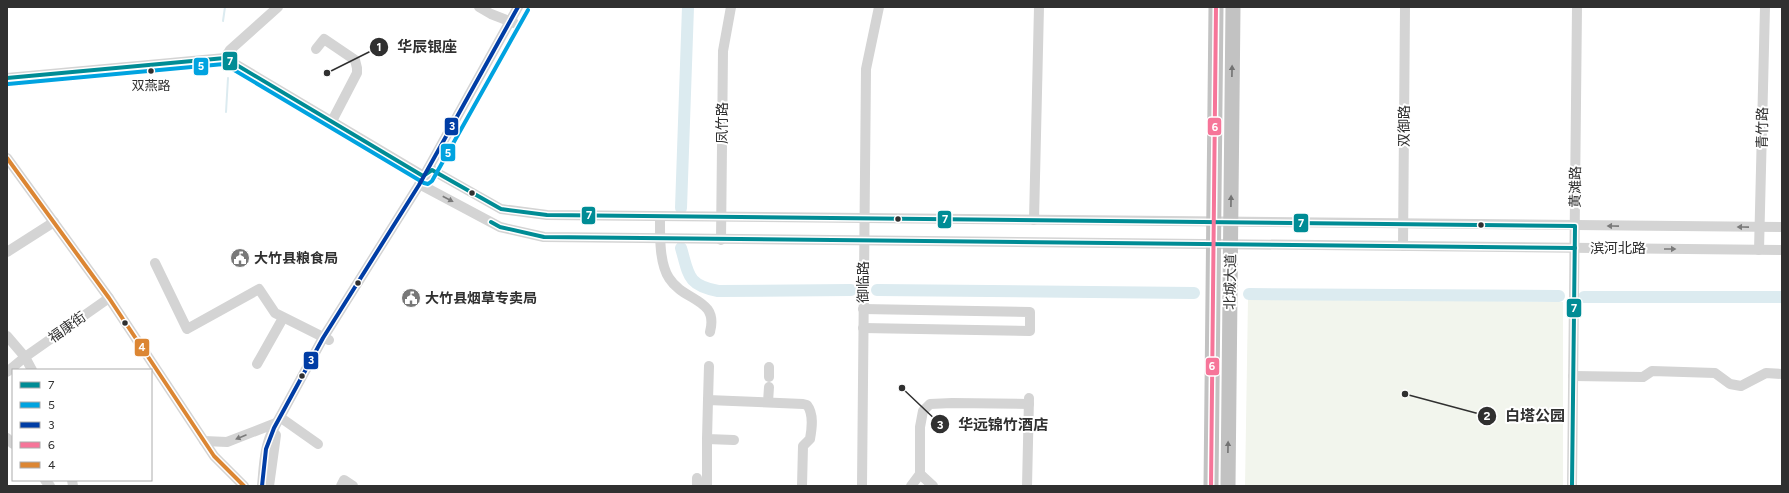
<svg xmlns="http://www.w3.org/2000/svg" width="1789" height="493" font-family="Figtree,'Noto Sans SC',sans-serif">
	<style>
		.park { fill: #f2f5ed }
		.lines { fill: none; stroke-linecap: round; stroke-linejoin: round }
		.stream { stroke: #dcebf0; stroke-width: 2 }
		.river { stroke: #dcebf0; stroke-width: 12 }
		.minor { stroke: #d4d4d4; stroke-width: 10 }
		.highway { stroke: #c2c2c2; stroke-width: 15 }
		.bus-1-casing { stroke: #fff; stroke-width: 7 }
		.bus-2-casing { stroke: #fff; stroke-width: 7 }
		.bus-3-casing { stroke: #fff; stroke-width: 7 }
		.bus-4-casing { stroke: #fff; stroke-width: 7 }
		.bus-5-casing { stroke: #fff; stroke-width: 7 }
		.bus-1 { stroke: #008c95; stroke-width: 4 }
		.bus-2 { stroke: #00a3e0; stroke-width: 4 }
		.bus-3 { stroke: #003da5; stroke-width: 4 }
		.bus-4 { stroke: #f67599; stroke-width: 4 }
		.bus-5 { stroke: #dc8633; stroke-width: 4 }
		.oneway { fill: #727272 }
		.oneway2 { fill: #7a7a7a }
		.bus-dot { fill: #303030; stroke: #fff; stroke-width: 1.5 }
		.labels { text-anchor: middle; stroke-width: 4; stroke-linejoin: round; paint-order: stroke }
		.bus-label { font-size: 13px; fill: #303030; stroke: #fff }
		.street-label { font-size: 14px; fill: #303030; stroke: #fff }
		.poi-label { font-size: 14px; font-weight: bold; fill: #303030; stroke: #fff; text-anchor: start }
		.leader { fill: none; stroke: #303030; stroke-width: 1.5 }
		.callout-dot { fill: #303030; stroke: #fff; stroke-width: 1.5 }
		.mark-label { font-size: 12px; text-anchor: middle; font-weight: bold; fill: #fff }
		.callout-label { font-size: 15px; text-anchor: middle; font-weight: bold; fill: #303030; stroke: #fff; stroke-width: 4; stroke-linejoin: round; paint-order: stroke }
		.line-badge { stroke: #fff; stroke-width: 1.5 }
		.badge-label { font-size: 11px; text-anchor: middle; font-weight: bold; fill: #fff }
	</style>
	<rect width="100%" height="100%" fill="#fff"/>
	<path class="park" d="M1248,298L1563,302V486H1245Z"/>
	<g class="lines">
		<g class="stream">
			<path d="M223,21L225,7"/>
			<path d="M226,112L228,78"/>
		</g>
		<g class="river">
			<path d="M681,208L688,7"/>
			<path d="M681,248C689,275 687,285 718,291L851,290"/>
			<path d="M877,290L1194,293"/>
			<path d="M1249,294L1559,296"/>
			<path d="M1584,297H1782"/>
		</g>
		<g class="minor">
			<path d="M479,7L491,14L514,23"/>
			<path d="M316,49L324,39L355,60L357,68V73L332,121"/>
			<path d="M225,58L230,50L278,7"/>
			<path d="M7,78L225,58L427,178"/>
			<path d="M7,158L109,298L214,456L244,486"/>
			<path d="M423,176V186L500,227L544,237L1782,250"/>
			<path d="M423,176L432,170L501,209L547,215L1782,227"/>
			<path d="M660,217C660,234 659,263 669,278C684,302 719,298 710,332"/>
			<path d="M1034,220L1039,7"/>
			<path d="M721,240L723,51L731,7"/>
			<path d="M1403,246L1405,7"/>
			<path d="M1759,250L1765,7"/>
			<path d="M7,252L54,222"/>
			<path d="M155,263L187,329L259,289L275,313L329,340"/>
			<path d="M863,328L1030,331V312L863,309"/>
			<path d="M7,336L25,357L32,370"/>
			<path d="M257,364L283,318"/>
			<path d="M7,372L25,357L109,298"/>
			<path d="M1573,376L1643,377L1652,371L1715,373L1730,384L1741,386L1766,373L1782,374"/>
			<path d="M769,377V367"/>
			<path d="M708,400L709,366"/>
			<path d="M768,402L769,387"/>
			<path d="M284,420L318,444"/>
			<path d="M7,438L13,444"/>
			<path d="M734,440L707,439L708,400L803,404L807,405C814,414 812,428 810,439L803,446L802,486"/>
			<path d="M204,441L227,442L276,423"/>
			<path d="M920,474L933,486"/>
			<path d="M697,478V486"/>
			<path d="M45,480L50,486"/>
			<path d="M72,480L73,486"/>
			<path d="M262,486C264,466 264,446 274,428L323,338L419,185L518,7"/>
			<path d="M269,486L276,435"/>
			<path d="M341,486L344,480L353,486"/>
			<path d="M707,486V439"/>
			<path d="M862,486L866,69L879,7"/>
			<path d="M911,486L920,474V427L923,411L930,404L952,403L1029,404"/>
			<path d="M1027,486L1029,398"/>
			<path d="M1572,486L1577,7"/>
		</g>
		<g class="highway">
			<path d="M1211,486L1216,7"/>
			<path d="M1228,486L1233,7"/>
		</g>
		<defs>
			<g id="bus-1">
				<path d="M7,78L225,58L423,176"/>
				<path d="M423,176L432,170L501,209L547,215L1575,226L1572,486"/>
				<path d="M491,222L500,227L544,237L1575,248"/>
			</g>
			<path id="bus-2" d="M8,84L224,64L424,183L428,184L432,181L528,10"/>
			<path id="bus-3" d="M262,486L266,449L274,428L323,338L419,185L518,7"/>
			<path id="bus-4" d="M1211,486L1216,7"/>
			<path id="bus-5" d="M7,158L109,298L214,456L244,486"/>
		</defs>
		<use href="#bus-1" class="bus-1-casing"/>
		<use href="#bus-2" class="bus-2-casing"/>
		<use href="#bus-3" class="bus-3-casing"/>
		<use href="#bus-4" class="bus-4-casing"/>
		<use href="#bus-5" class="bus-5-casing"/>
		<use href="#bus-1" class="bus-1"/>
		<use href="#bus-2" class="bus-2"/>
		<use href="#bus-3" class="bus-3"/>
		<use href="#bus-4" class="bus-4"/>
		<use href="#bus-5" class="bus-5"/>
	</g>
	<defs><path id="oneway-solid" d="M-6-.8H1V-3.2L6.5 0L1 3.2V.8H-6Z"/></defs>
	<g class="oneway">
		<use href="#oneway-solid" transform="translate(1232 71) rotate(-89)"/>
		<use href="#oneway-solid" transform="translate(1231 201) rotate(-89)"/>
		<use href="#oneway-solid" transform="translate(1228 447) rotate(-89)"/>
	</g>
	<g class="oneway2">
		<use href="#oneway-solid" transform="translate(448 199) rotate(28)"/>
		<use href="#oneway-solid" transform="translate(1613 226) rotate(-179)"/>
		<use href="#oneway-solid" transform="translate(1743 227) rotate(-179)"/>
		<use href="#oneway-solid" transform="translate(1670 249)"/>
		<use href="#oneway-solid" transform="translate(241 437) rotate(157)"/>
	</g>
	<defs>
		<symbol id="civic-disc" viewBox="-11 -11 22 22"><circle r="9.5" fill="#787878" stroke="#fff"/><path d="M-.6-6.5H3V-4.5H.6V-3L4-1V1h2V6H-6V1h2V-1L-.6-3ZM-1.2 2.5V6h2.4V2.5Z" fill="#fff"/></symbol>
	</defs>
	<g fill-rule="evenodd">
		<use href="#civic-disc" x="229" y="247" width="22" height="22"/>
		<use href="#civic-disc" x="400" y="287" width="22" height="22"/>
	</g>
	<g class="bus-dot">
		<circle cx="151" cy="71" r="3.5"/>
		<circle cx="472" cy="193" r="3.5"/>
		<circle cx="898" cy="219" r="3.5"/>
		<circle cx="1481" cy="225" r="3.5"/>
		<circle cx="358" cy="283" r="3.5"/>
		<circle cx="125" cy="323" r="3.5"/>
		<circle cx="302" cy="376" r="3.5"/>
	</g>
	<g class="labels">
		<g class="bus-label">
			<text x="151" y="90">双燕路</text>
		</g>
		<g class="street-label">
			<text transform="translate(722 123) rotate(-90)" y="5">凤竹路</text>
			<text transform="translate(1404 126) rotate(-90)" y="5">双御路</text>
			<text transform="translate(1762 128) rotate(-89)" y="5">青竹路</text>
			<text transform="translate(1575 187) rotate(-89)" y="5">黄滩路</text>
			<text x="1618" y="253">滨河北路</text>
			<text transform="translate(863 282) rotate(-90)" y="5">御临路</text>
			<text transform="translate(1230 282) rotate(-89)" y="5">北城大道</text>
			<text transform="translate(67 327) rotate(-35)" y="5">福康街</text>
		</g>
		<g class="poi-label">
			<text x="254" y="263">大竹县粮食局</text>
			<text x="425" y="303">大竹县烟草专卖局</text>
		</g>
	</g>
	<path class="leader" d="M327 73L379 47M1405 394L1487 416M902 388L940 424"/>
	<g class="callout-dot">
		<circle cx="327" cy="73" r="4"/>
		<circle cx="1405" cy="394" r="4"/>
		<circle cx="902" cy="388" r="4"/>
		<circle cx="379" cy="47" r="10"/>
		<circle cx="1487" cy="416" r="10"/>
		<circle cx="940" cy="424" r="10"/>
	</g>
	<g class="mark-label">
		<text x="379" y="51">1</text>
		<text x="1487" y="420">2</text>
		<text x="940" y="429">3</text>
	</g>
	<g class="callout-label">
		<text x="427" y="52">华辰银座</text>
		<text x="1535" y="421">白塔公园</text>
		<text x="1003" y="430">华远锦竹酒店</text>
	</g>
	<g class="line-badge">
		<rect x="222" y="51" width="16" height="20" rx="4" fill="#008c95"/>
		<rect x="193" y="57" width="16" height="19" rx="4" fill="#00a3e0"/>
		<rect x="444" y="117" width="15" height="19" rx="4" fill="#003da5"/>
		<rect x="1207" y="117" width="15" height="19" rx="4" fill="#f67599"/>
		<rect x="440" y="143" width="16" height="19" rx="4" fill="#00a3e0"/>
		<rect x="581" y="206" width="15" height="19" rx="4" fill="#008c95"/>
		<rect x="937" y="210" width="15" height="19" rx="4" fill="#008c95"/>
		<rect x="1293" y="213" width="16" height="20" rx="4" fill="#008c95"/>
		<rect x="1566" y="298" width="16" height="20" rx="4" fill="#008c95"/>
		<rect x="134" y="338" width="16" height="19" rx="4" fill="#dc8633"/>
		<rect x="303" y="351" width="16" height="19" rx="4" fill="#003da5"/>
		<rect x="1205" y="357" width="15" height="19" rx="4" fill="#f67599"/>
	</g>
	<g class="badge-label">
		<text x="230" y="65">7</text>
		<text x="201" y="70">5</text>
		<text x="452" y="130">3</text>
		<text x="1215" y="131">6</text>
		<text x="448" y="157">5</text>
		<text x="589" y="219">7</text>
		<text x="945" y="223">7</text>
		<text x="1301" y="227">7</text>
		<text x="1574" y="312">7</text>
		<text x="142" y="351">4</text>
		<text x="311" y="364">3</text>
		<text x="1212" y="370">6</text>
	</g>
	<rect width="1789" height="493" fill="none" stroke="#303030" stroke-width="16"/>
	<rect x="12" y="369" width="140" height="112" fill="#ffffff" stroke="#acacac"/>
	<rect x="20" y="382" width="20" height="6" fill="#008c95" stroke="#acacac"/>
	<text x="48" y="389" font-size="12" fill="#303030">7</text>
	<rect x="20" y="402" width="20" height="6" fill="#00a3e0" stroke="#acacac"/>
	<text x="48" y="409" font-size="12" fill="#303030">5</text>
	<rect x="20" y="422" width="20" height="6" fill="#003da5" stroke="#acacac"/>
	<text x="48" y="429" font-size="12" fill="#303030">3</text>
	<rect x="20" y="442" width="20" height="6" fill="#f67599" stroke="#acacac"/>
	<text x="48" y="449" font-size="12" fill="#303030">6</text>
	<rect x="20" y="462" width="20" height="6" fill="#dc8633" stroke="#acacac"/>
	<text x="48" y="469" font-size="12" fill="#303030">4</text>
</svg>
